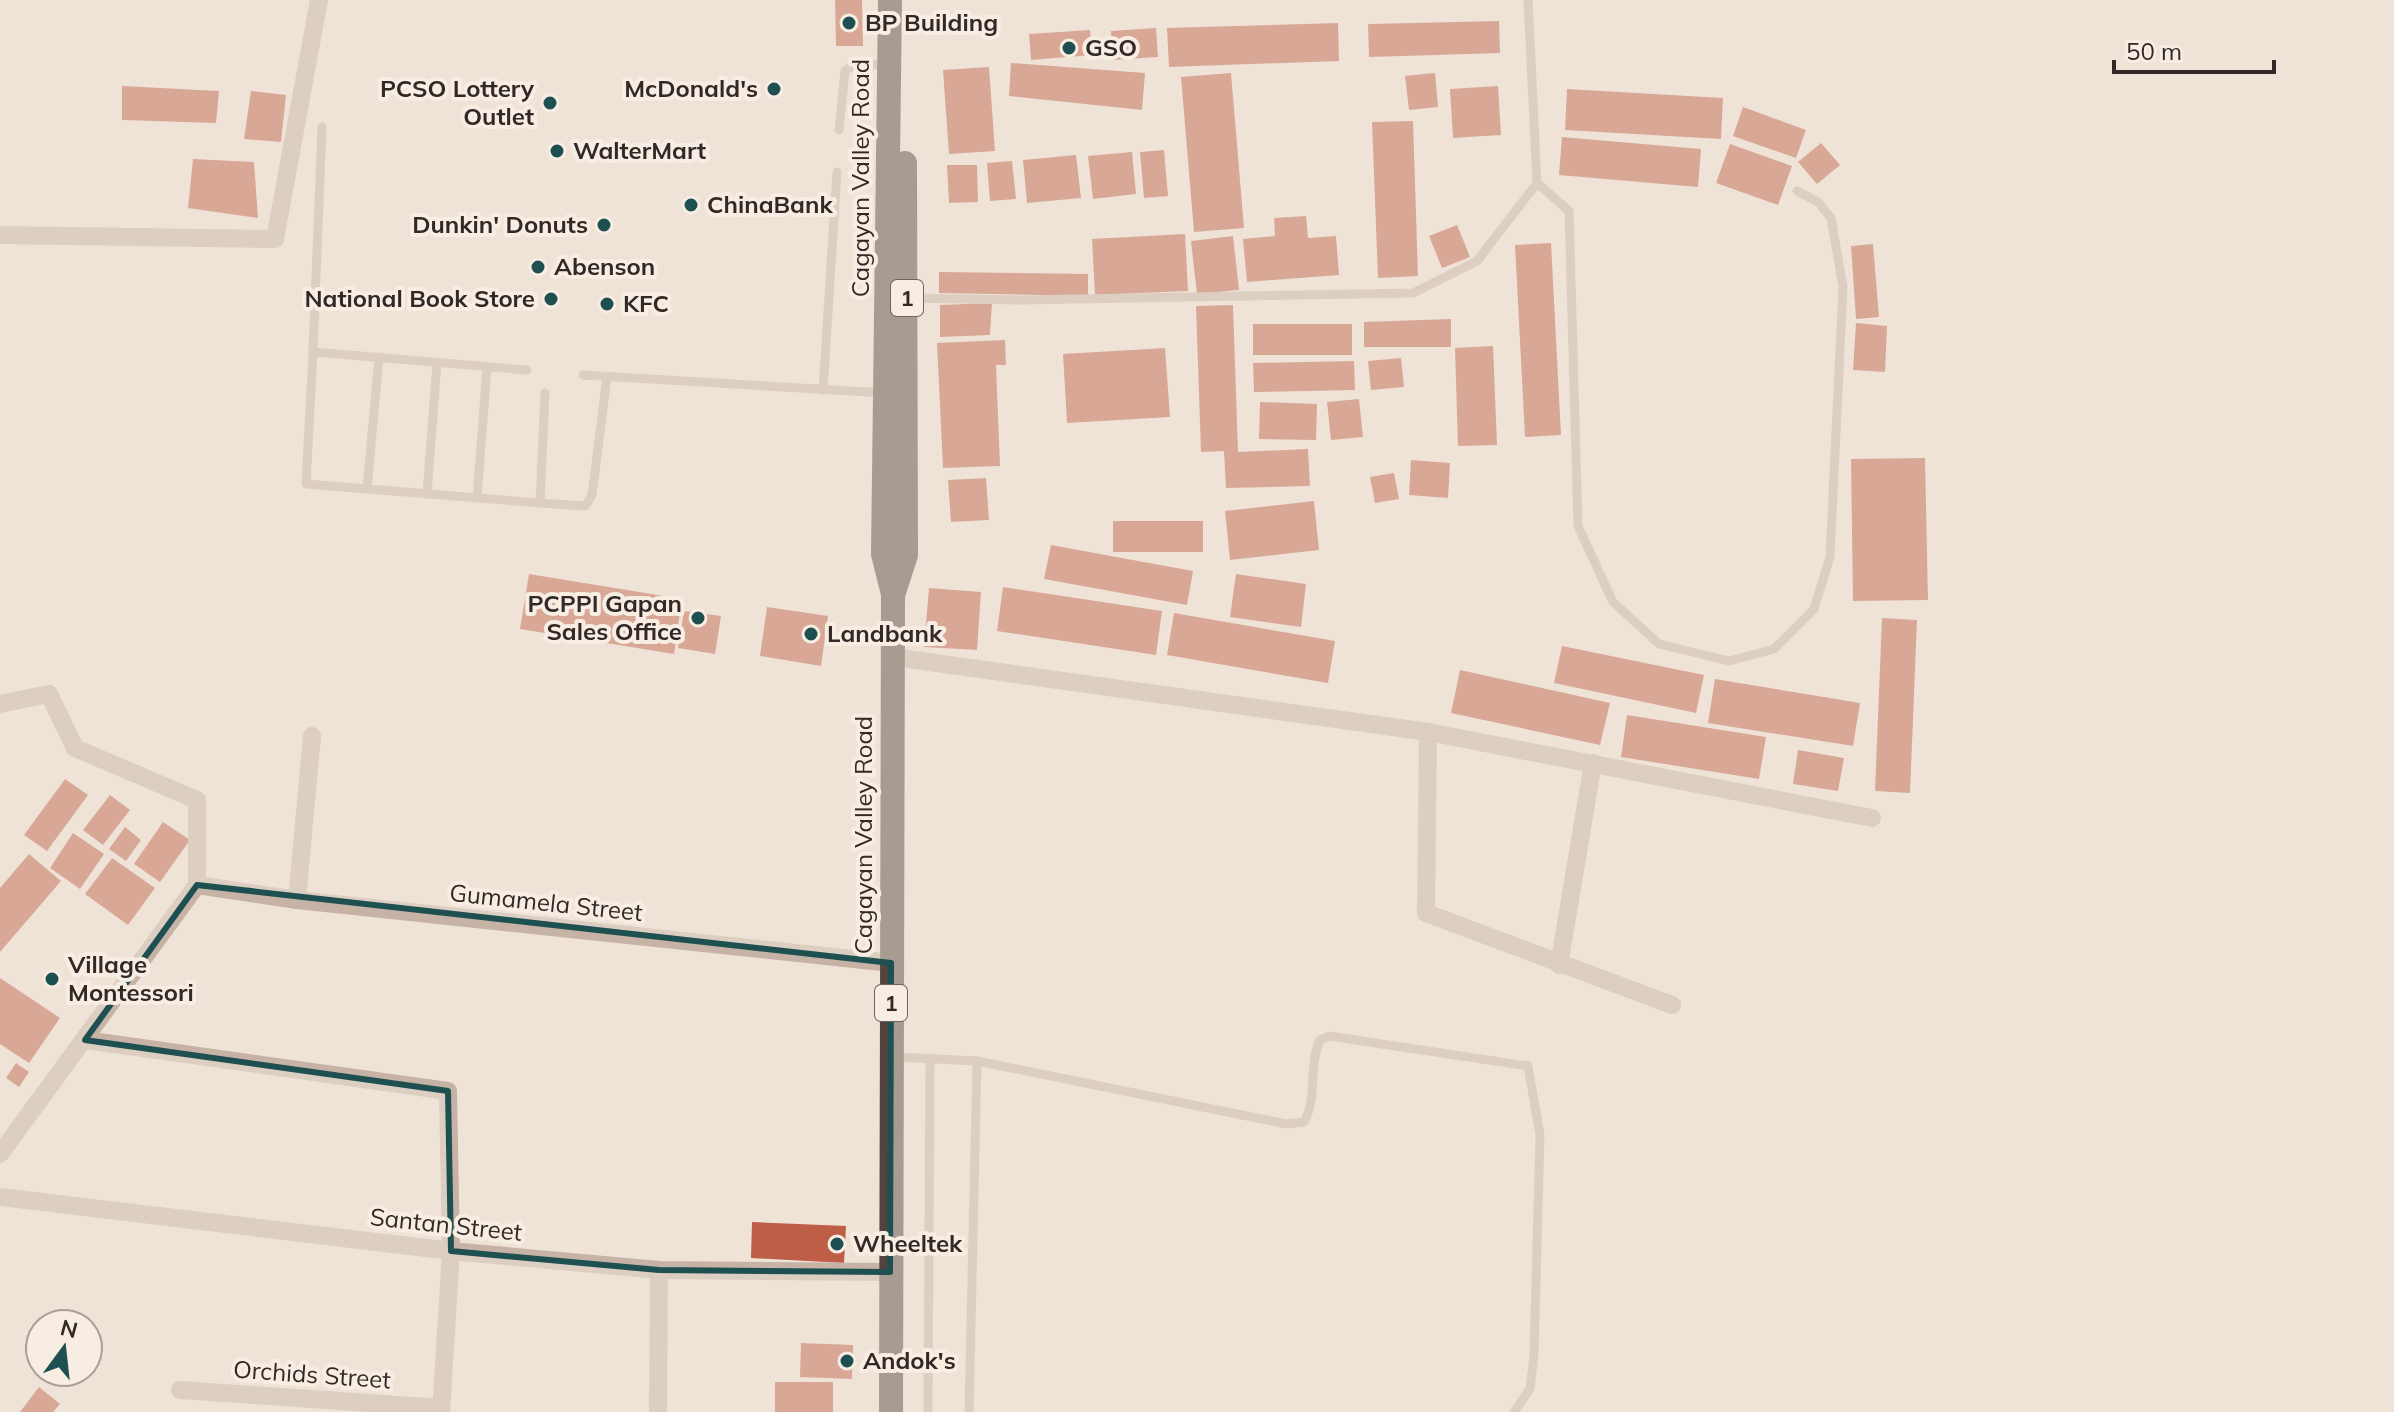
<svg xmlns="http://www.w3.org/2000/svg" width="2394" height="1412" font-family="Mulish,sans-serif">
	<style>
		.building { fill: #bf5e46 }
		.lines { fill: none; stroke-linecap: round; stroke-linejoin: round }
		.lane { stroke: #c6b3a5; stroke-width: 9 }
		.street { stroke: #c6b3a5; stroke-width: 18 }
		.highway { stroke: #53433d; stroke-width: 24 }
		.marked { fill: none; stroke: #1e5051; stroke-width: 6; stroke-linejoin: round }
		.poi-dot { fill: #1e5051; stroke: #f7ede3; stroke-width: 3 }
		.labels { text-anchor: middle; stroke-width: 8; stroke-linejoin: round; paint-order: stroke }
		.shield { fill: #f7ede3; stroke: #6d645f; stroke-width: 2 }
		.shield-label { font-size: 22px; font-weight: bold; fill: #322926 }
		.poi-label { font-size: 24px; font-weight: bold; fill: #322926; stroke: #f7ede3; text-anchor: start }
		.street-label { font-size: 24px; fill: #322926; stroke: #f7ede3 }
	</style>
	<rect width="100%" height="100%" fill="#efe3d8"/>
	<g class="building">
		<path d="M835,0H862L863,46H836Z"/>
		<path d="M1499,21L1500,53L1369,57L1368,24Z"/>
		<path d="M1338,23L1339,61L1169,67L1167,28Z"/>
		<path d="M1156,28L1158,57L1112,60L1111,31Z"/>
		<path d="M1090,30L1092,55L1031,60L1029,34Z"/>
		<path d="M1011,63L1145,73L1142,110L1009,96Z"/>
		<path d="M989,67L995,151L949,154L943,70Z"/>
		<path d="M1231,73L1244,228L1194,232L1181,77Z"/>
		<path d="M1435,73L1438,107L1409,110L1405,76Z"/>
		<path d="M122,86L219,91L216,123L122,120Z"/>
		<path d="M1498,86L1501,135L1453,138L1450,89Z"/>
		<path d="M1567,89L1723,98L1721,139L1565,130Z"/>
		<path d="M251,91L286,95L281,142L244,139Z"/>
		<path d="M1743,107L1806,130L1796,158L1733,136Z"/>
		<path d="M1413,121L1418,276L1378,278L1372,122Z"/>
		<path d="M1562,137L1701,149L1698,187L1559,175Z"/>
		<path d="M1821,143L1840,165L1817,184L1798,162Z"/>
		<path d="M1730,144L1792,166L1778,205L1716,183Z"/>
		<path d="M1164,150L1168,196L1144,198L1140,152Z"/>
		<path d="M1132,152L1136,194L1093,199L1088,156Z"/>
		<path d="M1076,155L1081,198L1027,203L1023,160Z"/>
		<path d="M193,159L254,162L258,218L188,208Z"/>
		<path d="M1012,161L1016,199L990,201L987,163Z"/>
		<path d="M947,165H977L978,202L949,203Z"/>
		<path d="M1306,216L1308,238L1336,236L1339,275L1247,282L1243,239L1275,236L1274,218Z"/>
		<path d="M1457,225L1470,257L1442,268L1429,236Z"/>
		<path d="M1185,234L1188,291L1095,295L1092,239Z"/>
		<path d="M1233,236L1239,290L1197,294L1191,241Z"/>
		<path d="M1551,243L1561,435L1525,437L1515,245Z"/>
		<path d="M1873,244L1879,317L1856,319L1851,246Z"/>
		<path d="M939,272L1088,274V296L939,293Z"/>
		<path d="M992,303L990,335L940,337V305Z"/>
		<path d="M1233,305L1238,452L1308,449L1310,486L1226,488L1224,451L1201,452L1196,306Z"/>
		<path d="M1451,319V347H1364V322Z"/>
		<path d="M1856,323L1887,326L1885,372L1853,370Z"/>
		<rect x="1253" y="324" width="99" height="31"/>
		<path d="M1005,340L1006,365H996L1000,466L943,468L937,343Z"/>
		<path d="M1493,346L1497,445L1458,446L1455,348Z"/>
		<path d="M1165,348L1170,417L1067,423L1063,354Z"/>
		<path d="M1401,358L1404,387L1371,390L1368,361Z"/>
		<path d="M1354,361L1355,390L1254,392L1253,363Z"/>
		<path d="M1359,399L1363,437L1331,440L1327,402Z"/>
		<path d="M1260,402L1317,404L1316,440L1259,439Z"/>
		<path d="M1925,458L1928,600L1853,601L1851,459Z"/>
		<path d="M1411,460L1450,463L1448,498L1409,495Z"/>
		<path d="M1394,473L1399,499L1375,503L1370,477Z"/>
		<path d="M986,478L989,520L951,522L948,480Z"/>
		<path d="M1314,501L1319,550L1230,560L1225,511Z"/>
		<rect x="1113" y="521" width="90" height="31"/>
		<path d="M1051,545L1193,571L1187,605L1044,579Z"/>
		<path d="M529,574L682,599L674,654L520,629Z"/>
		<path d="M1236,574L1306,584L1301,627L1230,617Z"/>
		<path d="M1003,587L1162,611L1156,655L997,631Z"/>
		<path d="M929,588L981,592L977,650L924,647Z"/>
		<path d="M767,607L828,616L821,666L760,656Z"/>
		<path d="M684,611L721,616L715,654L678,648Z"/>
		<path d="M1174,613L1335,641L1328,683L1167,655Z"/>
		<path d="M1882,618L1917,620L1910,793L1875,791Z"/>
		<path d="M1562,646L1704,675L1696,713L1554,683Z"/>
		<path d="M1460,670L1610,703L1600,745L1451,713Z"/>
		<path d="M1715,679L1860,703L1853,746L1708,723Z"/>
		<path d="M1627,715L1766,737L1759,779L1621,757Z"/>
		<path d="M1798,750L1844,758L1838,791L1793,784Z"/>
		<path d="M65,779L88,795L47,851L24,835Z"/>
		<path d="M110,795L130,810L103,845L83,830Z"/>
		<path d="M163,822L190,840L160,882L134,864Z"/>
		<path d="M125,827L141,840L126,861L109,849Z"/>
		<path d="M73,833L104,854L80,889L50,868Z"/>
		<path d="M29,854L61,881L0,952V888Z"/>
		<path d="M112,858L155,888L128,925L85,894Z"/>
		<path d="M0,978L60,1018L29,1063L0,1044Z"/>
		<path d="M16,1063L29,1072L19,1087L6,1078Z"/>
		<path d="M752,1222L846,1226L844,1263L751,1258Z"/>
		<path d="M801,1343L853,1345L852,1379L800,1377Z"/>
		<rect x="775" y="1382" width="58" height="30"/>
		<path d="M39,1387L60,1404L53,1412H20Z"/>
	</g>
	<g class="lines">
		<g class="lane">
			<path d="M322,127L313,352L527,370"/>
			<path d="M839,130L845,71L852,66L886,64"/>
			<path d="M1537,183L1569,211L1578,526L1613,602L1659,644L1729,661L1774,649L1814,609L1830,557L1843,287L1831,218L1818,202L1797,191"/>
			<path d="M907,298L1022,300L1413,293L1477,261L1537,183L1528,0"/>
			<path d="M313,352L306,484L540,503"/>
			<path d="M583,375L885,393"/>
			<path d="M823,390L837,172"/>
			<path d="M545,393L540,503L585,506L592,495L607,377"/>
			<path d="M367,489L379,357"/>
			<path d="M427,494L437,363"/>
			<path d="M477,498L487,367"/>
			<path d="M895,1057L977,1061L1286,1124L1304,1122C1318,1097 1308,1066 1320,1040L1329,1036L1528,1066L1540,1135L1534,1355L1530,1389L1514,1412"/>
			<path d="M928,1412L930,1059"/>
			<path d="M969,1412L977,1061"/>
		</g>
		<g class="street">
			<path d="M0,235L275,239L319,0"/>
			<path d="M893,657L1428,732L1872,818"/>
			<path d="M0,704L49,694L75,748L197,800V885"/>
			<path d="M1428,732L1426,913L1672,1005"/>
			<path d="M197,885L297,900L891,963"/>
			<path d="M297,900L312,736"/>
			<path d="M1559,965L1593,763"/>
			<path d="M85,1040L448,1091L451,1251L441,1412"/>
			<path d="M0,1154L197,885"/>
			<path d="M0,1197L451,1251L659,1270L890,1272"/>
			<path d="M180,1390L441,1408"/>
			<path d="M658,1412L659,1270"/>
		</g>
		<g class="highway">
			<path d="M890,0L883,554L893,594L891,1412"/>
			<path d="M894,592L906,555L905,163"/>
		</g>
	</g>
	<path d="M0 0H2394V1412H0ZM197,885L891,963L890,1272L659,1270L451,1251L448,1091L85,1040Z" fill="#efe3d8" fill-opacity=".55" fill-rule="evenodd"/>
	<path class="marked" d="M197,885L891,963L890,1272L659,1270L451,1251L448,1091L85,1040Z"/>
	<g class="poi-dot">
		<circle cx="849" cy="23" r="8"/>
		<circle cx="1069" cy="48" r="8"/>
		<circle cx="774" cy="89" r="8"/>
		<circle cx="550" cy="103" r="8"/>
		<circle cx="557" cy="151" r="8"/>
		<circle cx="691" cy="205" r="8"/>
		<circle cx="604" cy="225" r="8"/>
		<circle cx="538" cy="267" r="8"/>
		<circle cx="551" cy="299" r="8"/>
		<circle cx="607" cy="304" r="8"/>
		<circle cx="698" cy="618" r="8"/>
		<circle cx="811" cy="634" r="8"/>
		<circle cx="52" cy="979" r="8"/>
		<circle cx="837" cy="1244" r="8"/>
		<circle cx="847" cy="1361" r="8"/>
	</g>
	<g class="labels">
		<g class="shield">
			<rect x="891" y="280" width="32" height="36" rx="6"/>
			<rect x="875" y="985" width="32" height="36" rx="6"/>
		</g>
		<g class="shield-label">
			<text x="907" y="306">1</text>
			<text x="891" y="1011">1</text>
		</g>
		<g class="poi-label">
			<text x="865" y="31">BP Building</text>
			<text x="1085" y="56">GSO</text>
			<text x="534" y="97" text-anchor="end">PCSO Lottery<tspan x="534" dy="28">Outlet</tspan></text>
			<text x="758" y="97" text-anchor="end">McDonald's</text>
			<text x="573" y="159">WalterMart</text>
			<text x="707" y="213">ChinaBank</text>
			<text x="588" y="233" text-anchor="end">Dunkin' Donuts</text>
			<text x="554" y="275">Abenson</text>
			<text x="535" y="307" text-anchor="end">National Book Store</text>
			<text x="623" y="312">KFC</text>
			<text x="682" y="612" text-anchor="end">PCPPI Gapan<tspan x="682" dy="28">Sales Office</tspan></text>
			<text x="827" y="642">Landbank</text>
			<text x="68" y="973">Village<tspan x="68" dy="28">Montessori</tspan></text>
			<text x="853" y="1252">Wheeltek</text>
			<text x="863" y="1369">Andok's</text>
		</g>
		<g class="street-label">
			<text transform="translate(861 178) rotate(-90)" y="8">Cagayan Valley Road</text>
			<text transform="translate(864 835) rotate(-90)" y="8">Cagayan Valley Road</text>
			<text transform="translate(546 903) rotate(6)" y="8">Gumamela Street</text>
			<text transform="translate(446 1225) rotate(6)" y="8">Santan Street</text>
			<text transform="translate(312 1375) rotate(4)" y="8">Orchids Street</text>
		</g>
	</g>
	<g transform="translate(64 1348) rotate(15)"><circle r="38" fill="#f7ede3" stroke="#a89f97" stroke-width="2"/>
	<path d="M0-6L14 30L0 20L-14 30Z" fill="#1e5051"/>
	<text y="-12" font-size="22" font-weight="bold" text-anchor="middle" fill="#322926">N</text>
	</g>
	<path d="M2114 60v12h160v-12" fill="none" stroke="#322926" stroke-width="4"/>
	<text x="2126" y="60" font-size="24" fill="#322926" stroke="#f7ede3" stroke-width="6" paint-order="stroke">50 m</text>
</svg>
